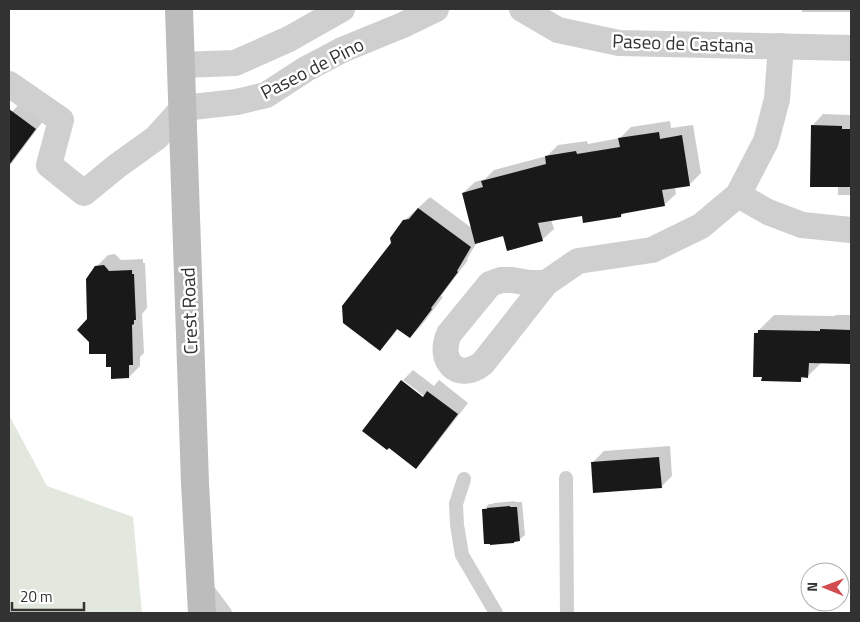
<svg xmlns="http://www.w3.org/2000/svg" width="860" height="622" font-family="'Titillium Web',sans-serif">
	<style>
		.green { fill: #e2e8dd }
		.shadow { fill: #0003 }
		.building { fill: #191919 }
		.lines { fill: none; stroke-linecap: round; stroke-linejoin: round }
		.lane { stroke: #cfcfcf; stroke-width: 14 }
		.street { stroke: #cfcfcf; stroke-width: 26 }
		.secondary { stroke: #bcbcbc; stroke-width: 28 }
		.labels { text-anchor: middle; stroke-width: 5; stroke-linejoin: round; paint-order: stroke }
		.street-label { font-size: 19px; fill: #323232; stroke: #fff }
	</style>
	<rect width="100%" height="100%" fill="#fff"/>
	<path class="green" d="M9,415L47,486L133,517L142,613H9Z"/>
	<g class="shadow">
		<path d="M633,9H725L723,10Z"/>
		<rect x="802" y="9" width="49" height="3"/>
		<path d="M23,100L46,117L9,167V115Z"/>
		<path d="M823,114L851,115V195H838V186L812,126Z"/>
		<path d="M670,121L671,128L693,125L701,173L690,184L675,187L676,194L664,205L626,211L621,216L583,214L551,219L554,229L542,240L504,235L477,242L467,259L468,260L441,296L443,297L421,326L410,337L399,328L391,338L380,349L393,243L404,221L430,197L473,229L463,193L475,182L485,179L494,170L547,156L558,145L587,141L588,144L620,138L631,127Z"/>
		<path d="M115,254L121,260L143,259V263H145L147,308L142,314L144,353L140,357V366L129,377L112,366L107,353L88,320L96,267L108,255Z"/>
		<path d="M774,315L834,316L836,315H851V363L822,362L808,376H805L800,381L755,334Z"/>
		<path d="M413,370L434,386L439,380L468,403L427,456L416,467L427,401L428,399L403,380Z"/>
		<path d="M670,446L672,476L661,487L593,462L604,451Z"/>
		<path d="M515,501V502H522L525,535L519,540L483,510L489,504H492L494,503Z"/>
	</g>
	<g class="building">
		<path d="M9,109L36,129L9,165Z"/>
		<path d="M811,125L842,126V129H851V187H810Z"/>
		<path d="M659,132L660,139L682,135L690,186L662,190L665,206L621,214V217L583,223L582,216L538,223L543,241L507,251L503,236L475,244L462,193L483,187L481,181L546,164L545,156L576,151L577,154L620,147L618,138Z"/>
		<path d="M418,208L471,247L457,271L458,272L431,308L432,309L410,338L397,329L380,351L343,323L342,306L391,243L390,238L403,220L409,219Z"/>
		<path d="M104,265L109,271L132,270V274H134L136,320H134V324L132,325L133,365H129V378L111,379V367H106V354H89V342L77,330L87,319L86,279L95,266Z"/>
		<path d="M820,329L851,330V364L809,363L808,378L801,377V382L761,381L762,377H753L754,333H758V330L820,331Z"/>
		<path d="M401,380L423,397L427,391L458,414L416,469L389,448L387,450L362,431Z"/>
		<path d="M659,457L662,488L593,493L591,462Z"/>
		<path d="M510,506V507H517L520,541L514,542V543L490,545V544H484L482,509H487V508Z"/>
	</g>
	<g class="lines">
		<g class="lane">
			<path d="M566,478L567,613"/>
			<path d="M464,479L456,504L457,525L462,555L496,613"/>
			<path d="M204,585L225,613"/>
		</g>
		<g class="street">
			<path d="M522,9L558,30L619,43L851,48"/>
			<path d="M181,65L235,63L289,39L342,9"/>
			<path d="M9,84L61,120L49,165L84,193L117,166L156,138L183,108L237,102L266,95L306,69L342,50L403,25L436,9"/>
			<path d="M738,195L768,212L802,225L851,230"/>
			<path d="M546,283H530L512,280H501L490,284L449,334C437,361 458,383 483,363L546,283L578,261L652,250L701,226L738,195L766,141L777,99L781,46"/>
		</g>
		<path class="secondary" d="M179,9L195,483L202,613"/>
	</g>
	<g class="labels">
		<g class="street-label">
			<text transform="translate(683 43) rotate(2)" y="7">Paseo de Castana</text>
			<text transform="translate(312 68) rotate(-27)" y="7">Paseo de Pino</text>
			<text transform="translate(189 311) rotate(-92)" y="7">Crest Road</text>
		</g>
	</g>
	<rect width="860" height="622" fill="none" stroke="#323232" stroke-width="20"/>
	<g transform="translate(825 587) rotate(271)"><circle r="24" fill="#ffffff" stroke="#adadad"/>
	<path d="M0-4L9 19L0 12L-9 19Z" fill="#d24b4e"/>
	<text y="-8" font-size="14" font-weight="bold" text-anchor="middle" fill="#323232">N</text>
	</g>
	<path d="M12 602v8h72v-8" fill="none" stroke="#323232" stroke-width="2.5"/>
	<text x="20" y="602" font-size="15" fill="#323232" stroke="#ffffff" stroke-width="4" paint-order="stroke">20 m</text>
</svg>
